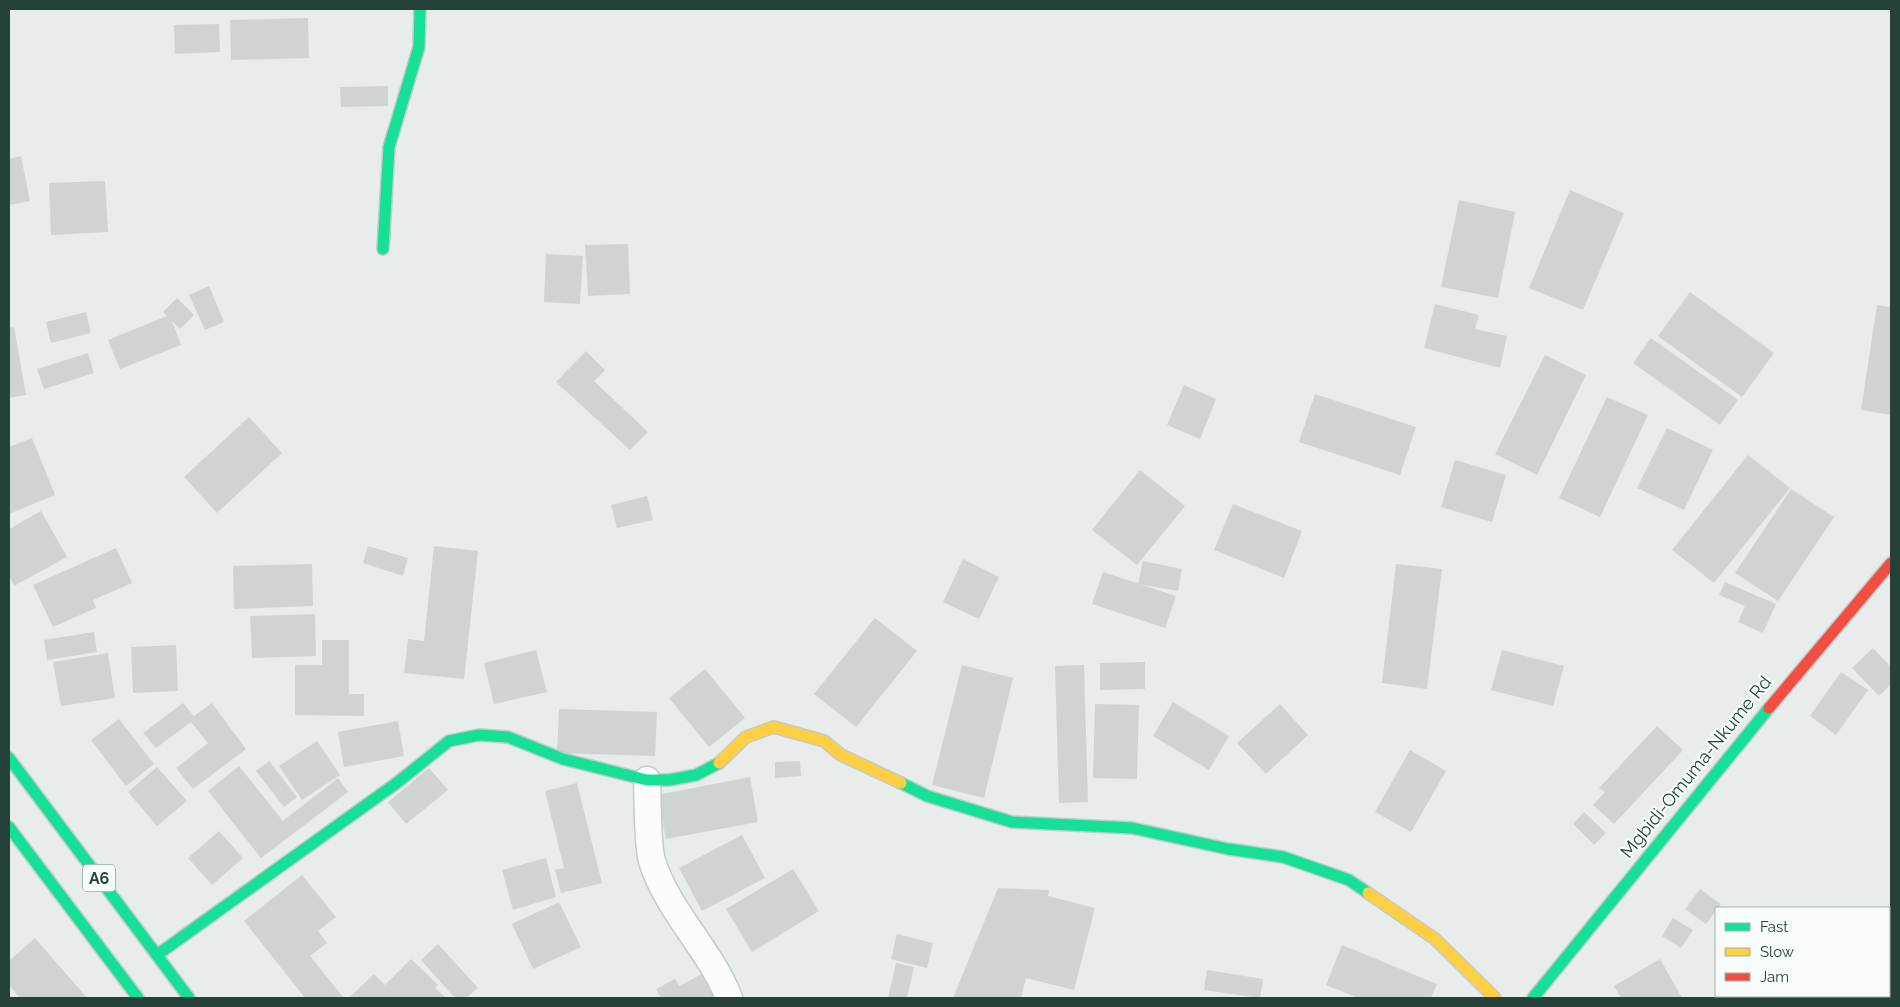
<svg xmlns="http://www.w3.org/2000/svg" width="1900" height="1007" font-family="Raleway,sans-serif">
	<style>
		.building { fill: #cfd4d2 }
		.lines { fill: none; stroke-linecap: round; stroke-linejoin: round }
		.street-casing { stroke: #c5cac8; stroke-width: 29 }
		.fast-casing { stroke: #c3cbc8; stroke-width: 14 }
		.slow-casing { stroke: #c3cbc8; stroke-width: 14 }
		.jam-casing { stroke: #c3cbc8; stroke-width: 14 }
		.street { stroke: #fcfcfc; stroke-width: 26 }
		.fast { stroke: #16e098; stroke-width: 11 }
		.slow { stroke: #ffcf43; stroke-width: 11 }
		.jam { stroke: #f24e42; stroke-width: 11 }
		.labels { text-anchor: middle; stroke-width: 4.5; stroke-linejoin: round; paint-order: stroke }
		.shield { fill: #f7fbf9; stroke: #637a73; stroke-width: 1 }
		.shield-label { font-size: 16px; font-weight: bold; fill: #24423a }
		.street-label { font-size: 18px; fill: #24423a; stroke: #f7fbf9 }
	</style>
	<rect width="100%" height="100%" fill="#e8edeb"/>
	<g class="building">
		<path d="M308,18L309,58L231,60L230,20Z"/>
		<path d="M219,24L220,52L175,54L174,25Z"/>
		<path d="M388,86V106L341,107L340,87Z"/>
		<path d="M21,156L30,201L9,205V159Z"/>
		<path d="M105,181L108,232L51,235L49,183Z"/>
		<path d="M1570,190L1624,213L1583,310L1529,288Z"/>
		<path d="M1459,200L1515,212L1498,298L1441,287Z"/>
		<path d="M628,244L630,294L588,296L585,245Z"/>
		<path d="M546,254L583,256L580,304L544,302Z"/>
		<path d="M209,286L224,322L205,330L189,295Z"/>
		<path d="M1690,292L1774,353L1742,397L1658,336Z"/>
		<path d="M177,298L194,315L180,329L172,321L181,345L120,369L108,340L167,316L163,312Z"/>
		<path d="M1435,304L1479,315L1475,329L1507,336L1500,368L1424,348Z"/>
		<path d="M1877,305L1891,307V415L1861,410Z"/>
		<path d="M86,312L91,333L51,343L46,322Z"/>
		<path d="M14,327L26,395L9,398V328Z"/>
		<path d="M1651,338L1738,400L1720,425L1633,363Z"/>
		<path d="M586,351L605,370L594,381L648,432L630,450L556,382Z"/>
		<path d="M88,353L94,373L44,389L37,369Z"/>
		<path d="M1545,355L1586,375L1537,475L1495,454Z"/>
		<path d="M1184,385L1216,399L1200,439L1167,425Z"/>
		<path d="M1315,394L1416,427L1400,475L1299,442Z"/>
		<path d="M1607,397L1648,415L1600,517L1559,498Z"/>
		<path d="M249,417L282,453L217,513L184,477Z"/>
		<path d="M1667,428L1713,450L1684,510L1637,488Z"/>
		<path d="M32,438L55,495L9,514V447Z"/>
		<path d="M1748,455L1790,488L1714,583L1672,550Z"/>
		<path d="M1455,460L1506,475L1492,522L1441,507Z"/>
		<path d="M1140,470L1185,506L1137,565L1092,530Z"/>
		<path d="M1791,489L1834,517L1778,601L1735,573Z"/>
		<path d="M647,496L653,520L617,528L611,505Z"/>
		<path d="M1233,504L1302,531L1284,578L1214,550Z"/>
		<path d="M41,511L67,557L14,586L9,575V529Z"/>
		<path d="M368,546L408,558L403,576L363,563Z"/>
		<path d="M434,546L478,551L464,679L404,673L408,639L424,641Z"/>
		<path d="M116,548L132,583L93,600L96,608L53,627L33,585Z"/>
		<path d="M963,559L999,577L979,619L943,602Z"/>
		<path d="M1143,561L1182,569L1178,591L1138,584Z"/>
		<path d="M312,564L313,606L234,609L233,566Z"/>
		<path d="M1396,564L1442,569L1427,689L1382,683Z"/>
		<path d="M1103,572L1176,596L1165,628L1092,604Z"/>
		<path d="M1725,582L1776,604L1763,633L1738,622L1745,606L1719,595Z"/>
		<path d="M315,614L316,656L252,658L250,616Z"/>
		<path d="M875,618L917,651L856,727L814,694Z"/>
		<path d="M94,632L97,652L47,660L44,640Z"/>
		<path d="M322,640H349V694H364V716L295,715V665H322Z"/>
		<path d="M176,645L178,691L133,693L131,647Z"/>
		<path d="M1873,648L1891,667V684L1879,696L1852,668Z"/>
		<path d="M536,650L547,692L494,704L484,663Z"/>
		<path d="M1502,650L1564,666L1553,706L1491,690Z"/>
		<path d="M108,653L115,698L61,706L53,662Z"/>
		<path d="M1145,662V689L1100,690V663Z"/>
		<path d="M962,665L1013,678L984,798L932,785Z"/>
		<path d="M1084,665L1088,802L1059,803L1055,666Z"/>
		<path d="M705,669L745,718L709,747L669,698Z"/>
		<path d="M1841,672L1868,690L1836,735L1810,716Z"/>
		<path d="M1173,702L1229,736L1209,770L1153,736Z"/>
		<path d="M183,703L194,716L212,703L246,749L193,789L176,768L208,743L191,722L156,748L143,733Z"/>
		<path d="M1095,704L1139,705L1137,779L1093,778Z"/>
		<path d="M1280,704L1308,735L1266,774L1237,743Z"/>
		<path d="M559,709L657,712L655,756L557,753Z"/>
		<path d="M119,719L154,764L126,786L91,740Z"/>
		<path d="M398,721L404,756L344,767L338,732Z"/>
		<path d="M1657,726L1683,750L1614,824L1593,805L1605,792L1599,788Z"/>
		<path d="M317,741L340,775L302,800L279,766Z"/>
		<path d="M1410,750L1446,771L1411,832L1375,812Z"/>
		<path d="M269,761L297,797L284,807L256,771Z"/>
		<path d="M800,761L801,776L775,778V762Z"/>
		<path d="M239,766L283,821L338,778L348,792L261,858L208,791Z"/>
		<path d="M157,767L187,801L157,826L128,792Z"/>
		<path d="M429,768L448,790L406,824L388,802Z"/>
		<path d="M750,777L758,822L666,839L657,795Z"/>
		<path d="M577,783L602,883L561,893L555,870L564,868L545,791Z"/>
		<path d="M1584,812L1606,833L1594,845L1573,824Z"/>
		<path d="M219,831L243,858L212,885L188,858Z"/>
		<path d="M742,835L765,878L702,911L679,868Z"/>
		<path d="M546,858L556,897L513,910L502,870Z"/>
		<path d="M793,869L819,911L752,952L726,909Z"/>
		<path d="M302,875L336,917L318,931L327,943L310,956L344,998H305L244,921Z"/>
		<path d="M998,888L1049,890L1048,896L1095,908L1074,990L1026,978L1021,998H953Z"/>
		<path d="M1700,889L1721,904L1706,924L1685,909Z"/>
		<path d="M559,902L581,947L533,969L512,924Z"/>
		<path d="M1673,918L1693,930L1681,948L1662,936Z"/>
		<path d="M897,934L933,943L927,968L891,959Z"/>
		<path d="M35,938L87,998H20L9,985V961Z"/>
		<path d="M438,944L478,988L466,998H455L421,960Z"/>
		<path d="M1342,945L1437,984L1431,998H1358L1326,985Z"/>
		<path d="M411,959L438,985L435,988L446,998H349L374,974L385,985Z"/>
		<path d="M1660,959L1682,998H1621L1614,986Z"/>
		<path d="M896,963L914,967L907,998H888Z"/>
		<path d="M1889,969H1891V998H1864L1863,996H1889Z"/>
		<path d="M1207,970L1263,979L1260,998L1204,990Z"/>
		<path d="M704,973L718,998H661L656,989L675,979L679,986Z"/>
	</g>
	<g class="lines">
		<defs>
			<path id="street" d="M647,780C648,801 647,844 652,861C668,912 710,949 729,998"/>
			<g id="fast">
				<path d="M383,249L389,147L419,47L420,9"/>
				<path d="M9,758L189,998"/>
				<path d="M901,783L927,796L1012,822L1132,828L1228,849L1283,857L1349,880L1368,893"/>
				<path d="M9,827L138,998"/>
				<path d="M157,955L398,782L449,741L479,735L508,737L563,759L647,780H669L696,775L719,763"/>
				<path d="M1533,998L1769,708"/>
			</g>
			<g id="slow">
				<path d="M719,763L746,737L774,727L824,741L841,755L901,783"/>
				<path d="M1368,893L1435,939L1495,998"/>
			</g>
			<path id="jam" d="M1769,708L1891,563"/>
		</defs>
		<use href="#street" class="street-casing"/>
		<use href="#fast" class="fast-casing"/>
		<use href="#slow" class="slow-casing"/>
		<use href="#jam" class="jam-casing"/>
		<use href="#street" class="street"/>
		<use href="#fast" class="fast"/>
		<use href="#slow" class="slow"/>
		<use href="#jam" class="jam"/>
	</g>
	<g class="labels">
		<rect class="shield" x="83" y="864.5" width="32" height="27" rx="4"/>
		<g class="shield-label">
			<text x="99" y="884">A6</text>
		</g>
		<g class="street-label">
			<text transform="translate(1696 767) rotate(-51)" y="6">Mgbidi-Omuma-Nkume Rd</text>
		</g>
	</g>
	<rect width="1900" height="1007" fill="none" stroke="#24423a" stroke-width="20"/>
	<rect x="1715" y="907" width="175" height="90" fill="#f7fbf9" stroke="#a3b1ad"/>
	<rect x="1725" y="923" width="25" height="8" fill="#16e098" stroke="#a3b1ad"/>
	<text x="1760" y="932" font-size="15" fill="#24423a">Fast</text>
	<rect x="1725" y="948" width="25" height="8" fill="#ffcf43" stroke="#a3b1ad"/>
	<text x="1760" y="957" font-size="15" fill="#24423a">Slow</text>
	<rect x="1725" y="973" width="25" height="8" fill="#f24e42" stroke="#a3b1ad"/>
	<text x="1760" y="982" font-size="15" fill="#24423a">Jam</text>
</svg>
